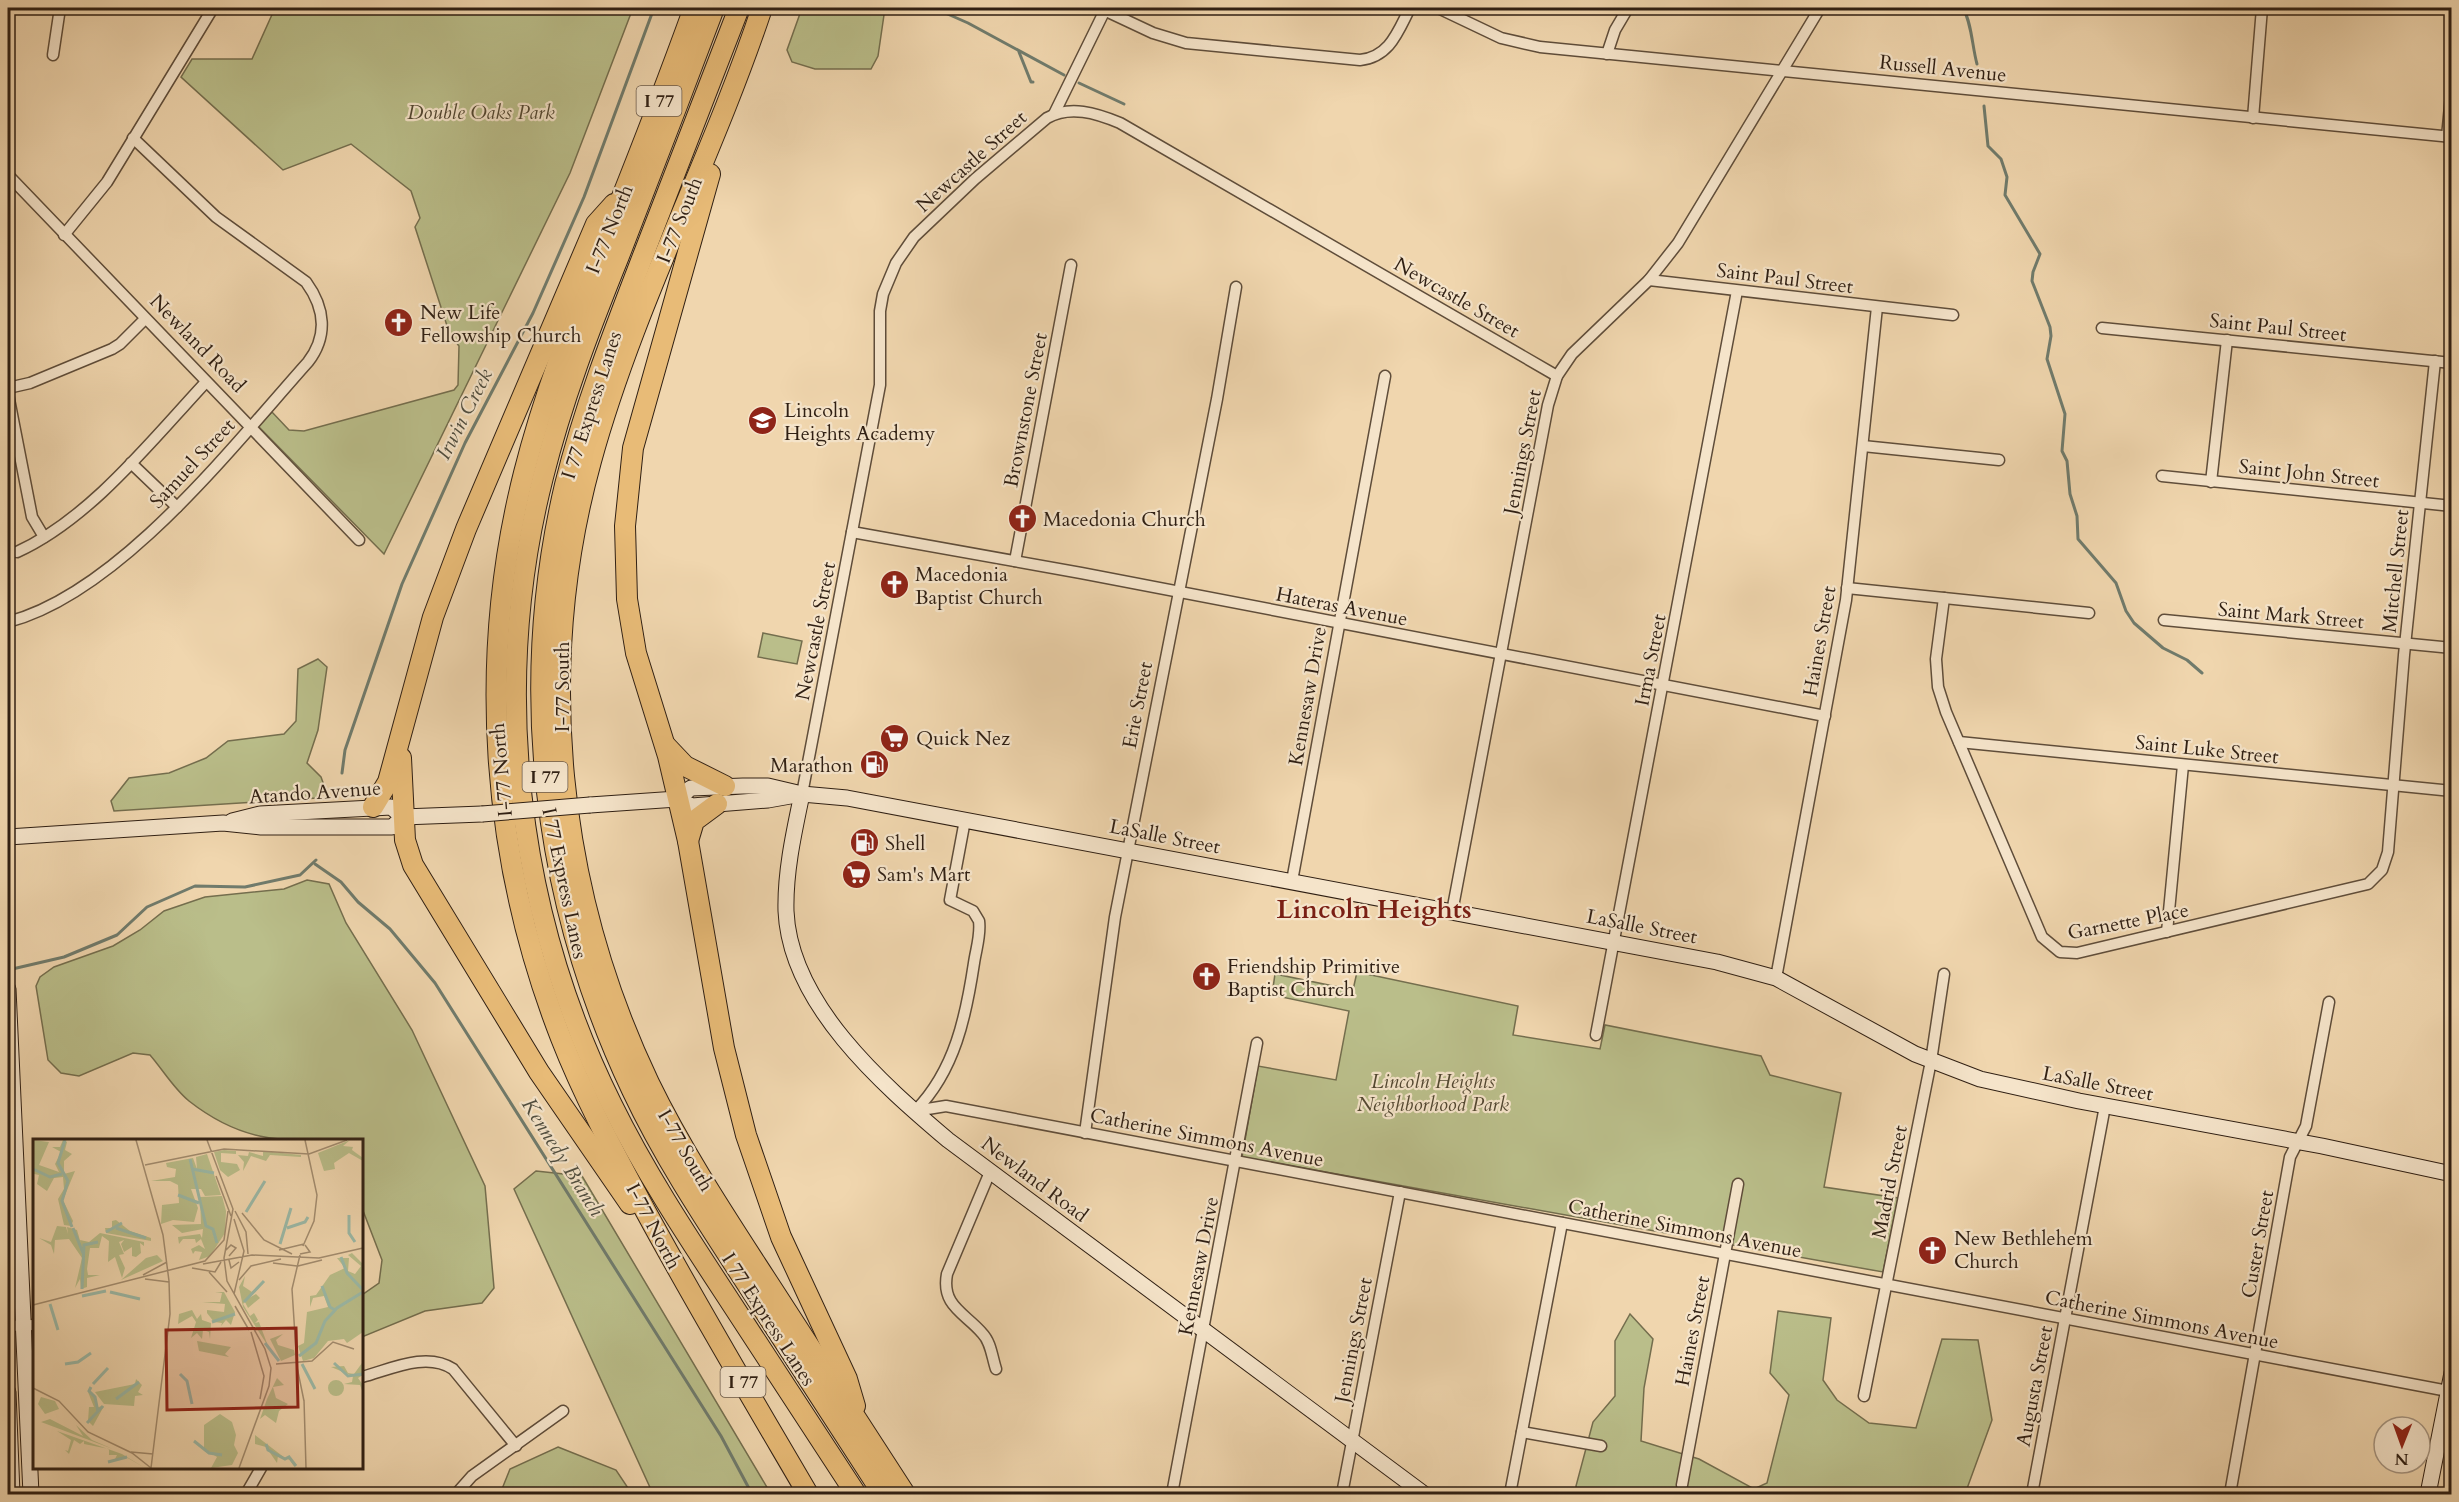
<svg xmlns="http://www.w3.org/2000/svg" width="2459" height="1502" font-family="Cardo,serif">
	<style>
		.green { fill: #babe8a; stroke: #746e4e; stroke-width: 1.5 }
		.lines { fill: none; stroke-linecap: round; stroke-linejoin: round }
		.stream { stroke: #707b6c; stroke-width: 3 }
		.street-casing { stroke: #5f4d3a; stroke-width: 13 }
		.secondary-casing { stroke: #2f1f13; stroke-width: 17 }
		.highway-casing { stroke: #2f1f13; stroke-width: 22 }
		.street { stroke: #f5e4ca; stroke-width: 10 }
		.secondary { stroke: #f5e4ca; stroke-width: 15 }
		.highway { stroke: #e8bb77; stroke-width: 20 }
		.secondary-bridge-casing { stroke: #2f1f13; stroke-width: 17; stroke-linecap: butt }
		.secondary-bridge { stroke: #f5e4ca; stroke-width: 15 }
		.labels { text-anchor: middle; stroke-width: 4.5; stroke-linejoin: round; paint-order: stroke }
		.shield { fill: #f5e4ca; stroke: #6a5a4a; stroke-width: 1.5 }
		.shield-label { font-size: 18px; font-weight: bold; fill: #2f1f13 }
		.street-label { font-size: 20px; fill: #2f1f13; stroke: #f5e4ca }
		.park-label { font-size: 20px; font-style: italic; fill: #524731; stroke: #f5e4ca }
		.poi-label { font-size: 20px; fill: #2f1f13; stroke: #f5e4ca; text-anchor: start }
		.water-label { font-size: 21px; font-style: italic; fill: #4f4d3f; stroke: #f5e4ca }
		.district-label { font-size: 26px; font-weight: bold; fill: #7a1f14; stroke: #f5e4ca }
		.inset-river { fill: none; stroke: #9bb9a7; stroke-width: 3 }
		.inset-road { fill: none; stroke: #a38d70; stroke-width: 1.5 }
		.view { fill: #8f2418; fill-opacity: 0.15; stroke: #8f2418; stroke-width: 3 }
		.inset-edge { fill: none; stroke: #2f1f13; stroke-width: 3 }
	</style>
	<rect width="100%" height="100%" fill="#f0d6ae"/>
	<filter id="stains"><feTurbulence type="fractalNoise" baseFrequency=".00333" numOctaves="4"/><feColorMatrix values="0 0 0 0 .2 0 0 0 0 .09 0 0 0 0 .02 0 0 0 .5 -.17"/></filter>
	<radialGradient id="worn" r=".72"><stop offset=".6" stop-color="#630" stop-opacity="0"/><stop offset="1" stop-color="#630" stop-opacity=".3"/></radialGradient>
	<g class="green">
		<path d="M275,8H633L570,173L384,554L258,426L272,412L289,430L304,431L454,390L458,385L459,346L450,335L415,227L420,218L411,191L351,144L283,170L181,77L192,59H252Z"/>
		<path d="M802,8H885L878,56L871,69H815L792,62L787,50Z"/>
		<path d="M763,633L802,641L797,664L758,657Z"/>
		<path d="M318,659L327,667L318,730L307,763L321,777L325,788L317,798L114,811L111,801L129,778L169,773L206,758L228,741L284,734L296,721L298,669Z"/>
		<path d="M307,880L329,884L346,923L412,1030L485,1186L494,1288L482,1303L425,1311L362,1337V1295L379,1283L382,1260L362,1208V1140C291,1140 249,1148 189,1101C174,1089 163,1070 150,1055L133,1053L79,1076L61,1073L48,1060L36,986L40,977L54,967L113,946L140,930L164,911L205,897L284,889Z"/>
		<path d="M1357,972L1518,1006L1513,1035L1600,1049L1605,1025L1761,1056L1770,1075L1841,1093L1824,1187L1898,1198L1883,1272L1242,1157L1258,1066L1336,1080L1349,1011L1272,995L1275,974L1353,990Z"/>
		<path d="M536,1171L582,1176L771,1494H653L514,1189Z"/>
		<path d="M1778,1311L1831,1318L1823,1380L1837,1400L1869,1423L1916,1428L1942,1339L1978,1340L1992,1420L1965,1494H1577L1576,1486L1593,1422L1615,1396V1341L1630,1314L1653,1339L1644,1388L1641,1441L1699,1459L1754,1489L1767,1483L1789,1395L1770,1373Z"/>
		<path d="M558,1447L616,1470L632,1494H500L510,1469Z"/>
	</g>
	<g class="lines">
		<g class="stream">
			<path d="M934,8L968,23L1064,75"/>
			<path d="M1963,8C1972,24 1972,46 1977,64"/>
			<path d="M1019,52L1031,82H1033"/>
			<path d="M1079,83L1124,104"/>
			<path d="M1984,106L1988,146L2001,159L2007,177L2005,195L2040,254L2033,272L2032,281L2050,327L2051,336L2047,359L2065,414L2062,451L2067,461L2070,494L2077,516L2078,539L2116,583L2126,611L2134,623L2163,648L2187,660L2202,673"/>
			<path d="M342,773L345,750L402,584L465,443L533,313L584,197L654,8"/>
			<path d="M315,864L341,882L358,902L390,929L435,983L721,1436L752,1494"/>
			<path d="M8,970L64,957L117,935L147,907L195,886L245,887L300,875L316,860"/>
		</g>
		<defs>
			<g id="street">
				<path d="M1438,8L1501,38L1540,47L2452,137"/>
				<path d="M1104,10L1153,33L1186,43L1360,60C1390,57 1398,31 1410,8"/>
				<path d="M1607,54L1615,30L1628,8"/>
				<path d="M53,55L60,8"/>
				<path d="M1054,114L1106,8"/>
				<path d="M2253,118L2262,8"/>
				<path d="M2447,137L2452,85"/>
				<path d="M8,175L359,540"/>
				<path d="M64,235L107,182L213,8"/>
				<path d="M1649,280L1953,315"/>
				<path d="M2102,328L2452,363"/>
				<path d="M8,388L30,383L112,349L120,344L145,319"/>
				<path d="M8,394L32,517L44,537"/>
				<path d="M1863,446L1999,460"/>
				<path d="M131,463L177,507"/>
				<path d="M2162,476L2452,506"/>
				<path d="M2211,482L2227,340"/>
				<path d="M852,532L1081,573L1825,716"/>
				<path d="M17,552C90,519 152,440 206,382"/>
				<path d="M1015,561L1071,265"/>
				<path d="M1847,588L2089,613"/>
				<path d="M1944,598L1936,659L1938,687L1946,712L2042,937L2060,952L2077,953L2368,884L2382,870L2388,852L2404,655L2435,361"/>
				<path d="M2164,620L2452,648"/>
				<path d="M8,622C119,593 232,447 308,362C328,336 325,308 306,282L216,217L133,138"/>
				<path d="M1959,742L2452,791"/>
				<path d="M802,794L880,385V311L883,294L896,263L914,237L975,179L1047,118C1070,105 1096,113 1120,123L1557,376"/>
				<path d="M1292,881L1385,376"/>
				<path d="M1452,912L1548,405L1557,376L1572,354L1649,280L1678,243L1820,8"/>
				<path d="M2167,932L2183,765"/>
				<path d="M1776,978L1846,600L1877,307"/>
				<path d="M1596,1035L1737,291"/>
				<path d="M916,1110C955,1070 966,1016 974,963C976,949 981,935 979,921L973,911L950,900L965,820"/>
				<path d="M915,1111L946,1106L2448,1391"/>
				<path d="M1085,1133L1115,917L1217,399L1236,287"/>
				<path d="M990,1172L947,1274C941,1306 965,1313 982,1333C991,1342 992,1357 996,1369"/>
				<path d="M8,1326L34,1325"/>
				<path d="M362,1377C389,1370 426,1351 453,1369L516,1446"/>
				<path d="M1864,1396L1931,1061L1944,974"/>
				<path d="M1522,1432L1601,1446"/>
				<path d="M1682,1485L1738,1184"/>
				<path d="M246,1494L261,1468"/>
				<path d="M456,1494L472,1476L563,1411"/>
				<path d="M1172,1494L1257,1043"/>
				<path d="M1342,1494L1400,1192"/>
				<path d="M1510,1494L1562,1223"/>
				<path d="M2032,1494L2105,1106"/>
				<path d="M2230,1494L2290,1157L2306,1126L2329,1002"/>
			</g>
			<g id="secondary">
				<path d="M802,794C794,832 785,872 786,911C790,1004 882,1084 948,1140L1424,1494"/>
				<path d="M677,799L691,788L743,786H768L802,794L847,798L1717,962L1776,978L1915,1054L1980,1079L2079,1101L2322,1146L2452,1174"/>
				<path d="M590,805L677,799L692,806L768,800L796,795"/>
				<path d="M403,817L482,814"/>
				<path d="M232,821L260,814L391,807L403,817"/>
				<path d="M8,837L223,823L261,827H392L403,817"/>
				<path d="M8,989L31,1494"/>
				<path d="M8,1392L12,1494"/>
				<path d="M2428,1494L2452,1373"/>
			</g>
			<g id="highway">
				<path d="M694,8C669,77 642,147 614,217C581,301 546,385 524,473C477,659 491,859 561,1038C584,1097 615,1154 645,1210C697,1306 753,1400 808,1494"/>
				<path d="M714,8C683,91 651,173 619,256C590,328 562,401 543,477C490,686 516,912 612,1105C644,1170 684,1231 724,1292C768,1359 812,1427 856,1494"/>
				<path d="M739,8C708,88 677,168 646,248C616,326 585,404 565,485C517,688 543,902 632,1090C664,1158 706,1221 747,1284C792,1354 837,1424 883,1494"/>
				<path d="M762,8C711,161 634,305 591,461C534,668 557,890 649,1083C683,1153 727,1219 769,1284C814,1354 859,1424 905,1494"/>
				<path d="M710,174L633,448L625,526L627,599L636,653L668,756L688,841L724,1048L746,1135L781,1237L847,1379L855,1406"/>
				<path d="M666,746L685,766L725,786"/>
				<path d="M401,758L405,840L413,865L539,1072L630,1204"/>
				<path d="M373,807L388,782L433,617L466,529L596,224L614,204"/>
				<path d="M688,841L694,821L717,804"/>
			</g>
		</defs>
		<use href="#street" class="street-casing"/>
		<use href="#secondary" class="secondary-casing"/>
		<use href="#highway" class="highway-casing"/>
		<use href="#street" class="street"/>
		<use href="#secondary" class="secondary"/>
		<use href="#highway" class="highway"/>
		<defs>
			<path id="secondary-bridge" d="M482,814L590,805"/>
		</defs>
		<use href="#secondary-bridge" class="secondary-bridge-casing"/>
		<use href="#secondary-bridge" class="secondary-bridge"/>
	</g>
	<defs>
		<symbol id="church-disc" viewBox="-11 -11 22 22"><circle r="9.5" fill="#8f2418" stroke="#f5e4ca"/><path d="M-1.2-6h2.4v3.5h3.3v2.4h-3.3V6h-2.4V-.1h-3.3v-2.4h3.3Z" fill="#fff"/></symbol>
		<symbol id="school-disc" viewBox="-11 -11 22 22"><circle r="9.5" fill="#8f2418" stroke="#f5e4ca"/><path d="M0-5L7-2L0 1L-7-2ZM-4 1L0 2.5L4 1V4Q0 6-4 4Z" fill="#fff"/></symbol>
		<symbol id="supermarket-disc" viewBox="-11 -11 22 22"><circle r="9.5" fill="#8f2418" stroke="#f5e4ca"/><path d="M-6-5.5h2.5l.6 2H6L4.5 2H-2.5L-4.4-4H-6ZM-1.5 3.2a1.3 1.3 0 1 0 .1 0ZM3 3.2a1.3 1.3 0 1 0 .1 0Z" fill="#fff"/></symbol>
		<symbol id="fuel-disc" viewBox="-11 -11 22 22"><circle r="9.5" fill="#8f2418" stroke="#f5e4ca"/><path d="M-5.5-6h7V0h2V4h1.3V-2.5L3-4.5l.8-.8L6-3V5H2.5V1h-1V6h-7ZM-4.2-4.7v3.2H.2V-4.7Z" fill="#fff"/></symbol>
	</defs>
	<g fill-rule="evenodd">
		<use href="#church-disc" x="382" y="306" width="33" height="33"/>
		<use href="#school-disc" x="746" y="404" width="33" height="33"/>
		<use href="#church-disc" x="1006" y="502" width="33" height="33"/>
		<use href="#church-disc" x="878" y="568" width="33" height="33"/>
		<use href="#supermarket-disc" x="878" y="722" width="33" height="33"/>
		<use href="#fuel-disc" x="858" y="748" width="33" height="33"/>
		<use href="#fuel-disc" x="848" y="826" width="33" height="33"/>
		<use href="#supermarket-disc" x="840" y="858" width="33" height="33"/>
		<use href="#church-disc" x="1190" y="960" width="33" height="33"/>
		<use href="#church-disc" x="1916" y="1234" width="33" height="33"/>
	</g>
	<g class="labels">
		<g class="shield">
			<rect x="636.5" y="86" width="45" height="30" rx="4.5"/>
			<rect x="522.5" y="762" width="45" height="30" rx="4.5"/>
			<rect x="720.5" y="1367" width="45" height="30" rx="4.5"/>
		</g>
		<g class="shield-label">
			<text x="659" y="107">I 77</text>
			<text x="545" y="783">I 77</text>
			<text x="743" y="1388">I 77</text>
		</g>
		<g class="street-label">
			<text transform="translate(1943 68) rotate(6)" y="7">Russell Avenue</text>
			<text transform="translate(971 161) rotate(-42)" y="7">Newcastle Street</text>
			<text transform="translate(679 220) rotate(-68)" y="7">I-77 South</text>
			<text transform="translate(609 229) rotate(-68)" y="7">I-77 North</text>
			<text transform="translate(1785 278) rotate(7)" y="7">Saint Paul Street</text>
			<text transform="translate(1457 297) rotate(30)" y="7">Newcastle Street</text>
			<text transform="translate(2278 327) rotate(6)" y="7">Saint Paul Street</text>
			<text transform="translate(198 343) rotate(46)" y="7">Newland Road</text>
			<text transform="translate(591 405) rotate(-72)" y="7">I 77 Express Lanes</text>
			<text transform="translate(1025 410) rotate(-79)" y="7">Brownstone Street</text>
			<text transform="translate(1522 452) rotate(-79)" y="7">Jennings Street</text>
			<text transform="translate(192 463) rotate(-47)" y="7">Samuel Street</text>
			<text transform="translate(2309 473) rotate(6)" y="7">Saint John Street</text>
			<text transform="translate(2395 571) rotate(-84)" y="7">Mitchell Street</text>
			<text transform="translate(1342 606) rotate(11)" y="7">Hateras Avenue</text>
			<text transform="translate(2291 615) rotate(5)" y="7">Saint Mark Street</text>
			<text transform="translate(815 631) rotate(-79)" y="7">Newcastle Street</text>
			<text transform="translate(1819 641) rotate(-80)" y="7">Haines Street</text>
			<text transform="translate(1650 660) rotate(-79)" y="7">Irma Street</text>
			<text transform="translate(562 687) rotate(-90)" y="7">I-77 South</text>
			<text transform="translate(1307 696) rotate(-80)" y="7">Kennesaw Drive</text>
			<text transform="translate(1137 705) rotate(-79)" y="7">Erie Street</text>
			<text transform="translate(2207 749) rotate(6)" y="7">Saint Luke Street</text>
			<text transform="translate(501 770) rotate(-95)" y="7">I-77 North</text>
			<text transform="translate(315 792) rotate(-4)" y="7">Atando Avenue</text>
			<text transform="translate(1165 836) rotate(11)" y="7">LaSalle Street</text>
			<text transform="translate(565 883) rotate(78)" y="7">I 77 Express Lanes</text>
			<text transform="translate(2128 921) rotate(-11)" y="7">Garnette Place</text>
			<text transform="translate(1642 926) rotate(11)" y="7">LaSalle Street</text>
			<text transform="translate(2098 1083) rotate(11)" y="7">LaSalle Street</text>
			<text transform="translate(1207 1137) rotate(11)" y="7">Catherine Simmons Avenue</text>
			<text transform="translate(686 1150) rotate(60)" y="7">I-77 South</text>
			<text transform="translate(1035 1179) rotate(37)" y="7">Newland Road</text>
			<text transform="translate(1889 1182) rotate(-79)" y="7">Madrid Street</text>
			<text transform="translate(654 1226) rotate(62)" y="7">I-77 North</text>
			<text transform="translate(1685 1228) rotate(11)" y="7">Catherine Simmons Avenue</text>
			<text transform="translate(2257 1244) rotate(-80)" y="7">Custer Street</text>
			<text transform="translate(1198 1266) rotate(-79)" y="7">Kennesaw Drive</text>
			<text transform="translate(769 1319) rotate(57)" y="7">I 77 Express Lanes</text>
			<text transform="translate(2162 1319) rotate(11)" y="7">Catherine Simmons Avenue</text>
			<text transform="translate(1692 1331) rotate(-79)" y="7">Haines Street</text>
			<text transform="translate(1353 1340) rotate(-79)" y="7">Jennings Street</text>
			<text transform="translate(2034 1386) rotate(-79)" y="7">Augusta Street</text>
		</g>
		<g class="park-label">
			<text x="481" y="119">Double Oaks Park</text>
			<text x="1433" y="1088">Lincoln Heights<tspan x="1433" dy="23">Neighborhood Park</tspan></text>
		</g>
		<g class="poi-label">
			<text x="420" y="319">New Life<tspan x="420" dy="23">Fellowship Church</tspan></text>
			<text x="784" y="417">Lincoln<tspan x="784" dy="23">Heights Academy</tspan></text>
			<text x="1043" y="526">Macedonia Church</text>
			<text x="915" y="581">Macedonia<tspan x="915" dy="23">Baptist Church</tspan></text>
			<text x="916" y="745">Quick Nez</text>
			<text x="853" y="772" text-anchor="end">Marathon</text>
			<text x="885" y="850">Shell</text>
			<text x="877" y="881">Sam's Mart</text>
			<text x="1227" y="973">Friendship Primitive<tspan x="1227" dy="23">Baptist Church</tspan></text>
			<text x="1954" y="1245">New Bethlehem<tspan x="1954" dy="23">Church</tspan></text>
		</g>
		<g class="water-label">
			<text transform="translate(464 414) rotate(-63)" y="7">Irwin Creek</text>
			<text transform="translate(563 1157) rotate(58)" y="7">Kennedy Branch</text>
		</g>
		<g class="district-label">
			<text x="1374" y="918">Lincoln Heights</text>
		</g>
	</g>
	<g transform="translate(33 1139)">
		<rect width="330" height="330" fill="#f0d6ae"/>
		<path d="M0,1L16,3L6,26L26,33L22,25L28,13L19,8H27L30,1L34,3L32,11L39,15L31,22V35L42,32L30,61L40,82L38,87L31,86L25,60L31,50L30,38L21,39L14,52L4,45L6,36L1,35L0,42ZM317,1L310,7L320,8L319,11L330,19V22L316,14L301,24L302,30L291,32L285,14ZM191,11L203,12V15L188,14V23L204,25L207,31L195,38L187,31L181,13ZM230,12L268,16V18L237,16L233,22L218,17L210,32L211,23L205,16L215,17L216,13L230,17ZM174,15L188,56L172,57L168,50H158L165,69L161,83L140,81L128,85L129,66L146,64L145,46L137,42H118L142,38L143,30L134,28L133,24L160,19L164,30L163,18ZM189,57L193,72L192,94L177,117L166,121L169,113L162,112L160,115L158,110L166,106L172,110L168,100L163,104L162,100H150L146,105L145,98L167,95L169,99L170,90L149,94L139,86L168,85L167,58ZM83,81L97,92L118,99V102L73,94L72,89H79V82ZM24,87L33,88L35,95L34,88L44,91L48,105L47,101L56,103L67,94L111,103V107L107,104L108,114L103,118L99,117V108L91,113L88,105L91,101L86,103L91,115L86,116L92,129L89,139L82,118L75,123L76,102L69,97L66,109H57L54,130L55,136H67L54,139V148L48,150L47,140L42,149L49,119L36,100L22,101L21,115L18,106L6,99L18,103ZM319,114L330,125V193L314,204L311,200L295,202L281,219L270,222L265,207L271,204L274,173L295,168L291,157L280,159L277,168V157L283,156L297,136L312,129L304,119H316L315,132L322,135L328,127L315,116ZM124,116L130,122L88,141L113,119ZM212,137L210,147L219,153L227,148L216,159L223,155L227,159L215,169L212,163L210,165L217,177L221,174L225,181L222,184L226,183L235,207L210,168L206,148ZM182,153H191L202,173L198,186L193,181L188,187L189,184L181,183L174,174V171L191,173L192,165L169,163H187L189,154ZM159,171L164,180L168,175L169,181L178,184L177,200L176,193L170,191L169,200L164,194L158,199L163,183L159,177L145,185L146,175ZM250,195L243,201L245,206L261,211L262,216L248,222L237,200ZM164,202L198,208L192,215L196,218L166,212ZM329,224L330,236L325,239L330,246V254L327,246L311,245L319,243L320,237L298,228L311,227L315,234L321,235ZM244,239L251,246L240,248L243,259L255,265L246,272L243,284L232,276L227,280L234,260ZM103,240L109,246L105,253L110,256L102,257L101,267L71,265L62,253L102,245ZM295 249a8 8 0 1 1 16 0a8 8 0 1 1-16 0ZM55,253L62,256L65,268L71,267L60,287L55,282L56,268H61ZM8,258L22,262L26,270L12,275L5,265ZM187,275L199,283L203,296L201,306L205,314L199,326L178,329L184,318L171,310V286ZM17,280L50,297L43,286L59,301L80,310L8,283ZM24,292L89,315L112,329L93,318L82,320L84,316H76V310L51,305V302L47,305L41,301L36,315L32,311L35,312L38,301ZM222,296L252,319L257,318L262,329L257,321L245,317L244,324L233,308L222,305Z" fill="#babe8a"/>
		<path class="inset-river" d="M32,1L25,24L35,42L29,62L39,88M157,20L173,87L180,90L184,104M0,30L17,38L29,35M159,30L181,34M145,56L166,64M213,73L232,42M316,76V94L322,103M40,89L50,114M83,89L113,99M254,89L272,83L275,78M73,93L89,84M247,105L258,69M308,118L314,134L330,151M289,147L297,168L302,171M49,150L51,106L65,103M77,153L107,160M49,157L73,152M211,163L231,142M17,165L25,191M179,183L202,175M232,204L246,222M266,217L283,204L292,182L304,169L330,153M301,224L315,237L330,235M32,225L45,223L58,214M269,225L282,250M147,235L154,242L159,265M60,245L75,229M58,248L56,252L62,258L65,273M83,260L106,243M54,284L70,267M161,302L176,314L189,316M233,305L235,311L252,320L256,318L263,327M75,323L94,318"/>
		<path class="inset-road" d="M103,1L130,96L136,142L137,175L118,329M174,1L200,70L191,119L194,142L232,210L238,229L236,247L206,329M112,26L191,10L276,15L314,1M183,37L198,77M202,72L213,93L215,115M209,74L231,101L259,115M270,107L281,82L284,56L272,1M193,111L198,106L203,109L196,117M246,111L271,105M267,115L277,113L272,106M267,116L259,150L264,228L271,262M196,121L198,129L206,123M240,124L264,127M170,125L219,116L286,119L330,109M265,127L289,121M159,129L182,133L188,123M176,133L194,153M110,136L134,123M112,140L136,143M206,141L218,127L248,120M201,155L211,112L201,80M0,166L172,122L191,101L195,72M202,167L216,191M218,193L231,237L227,260M243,225L279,222L300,203L321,210M0,249L26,262L55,293L99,314L118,329M271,261L273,329M98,313L120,315"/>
		<path class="view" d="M263,189L265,268L134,271L133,191Z"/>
		<rect width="330" height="330" class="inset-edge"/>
	</g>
	<rect width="2459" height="1502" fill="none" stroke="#f0d6ae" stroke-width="30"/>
	<rect x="9" y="9" width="2441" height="1484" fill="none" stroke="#2f1f13" stroke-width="3"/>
	<rect x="15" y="15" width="2429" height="1472" fill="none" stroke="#2f1f13" stroke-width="1.5"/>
	<g transform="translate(2402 1445) rotate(181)"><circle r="28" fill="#f5e4ca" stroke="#a69581" stroke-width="1.5"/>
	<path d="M0-4.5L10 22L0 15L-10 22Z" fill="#8f2418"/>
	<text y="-9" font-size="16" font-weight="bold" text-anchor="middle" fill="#2f1f13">N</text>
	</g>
	<rect width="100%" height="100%" filter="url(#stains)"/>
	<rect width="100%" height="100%" fill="url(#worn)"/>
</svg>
